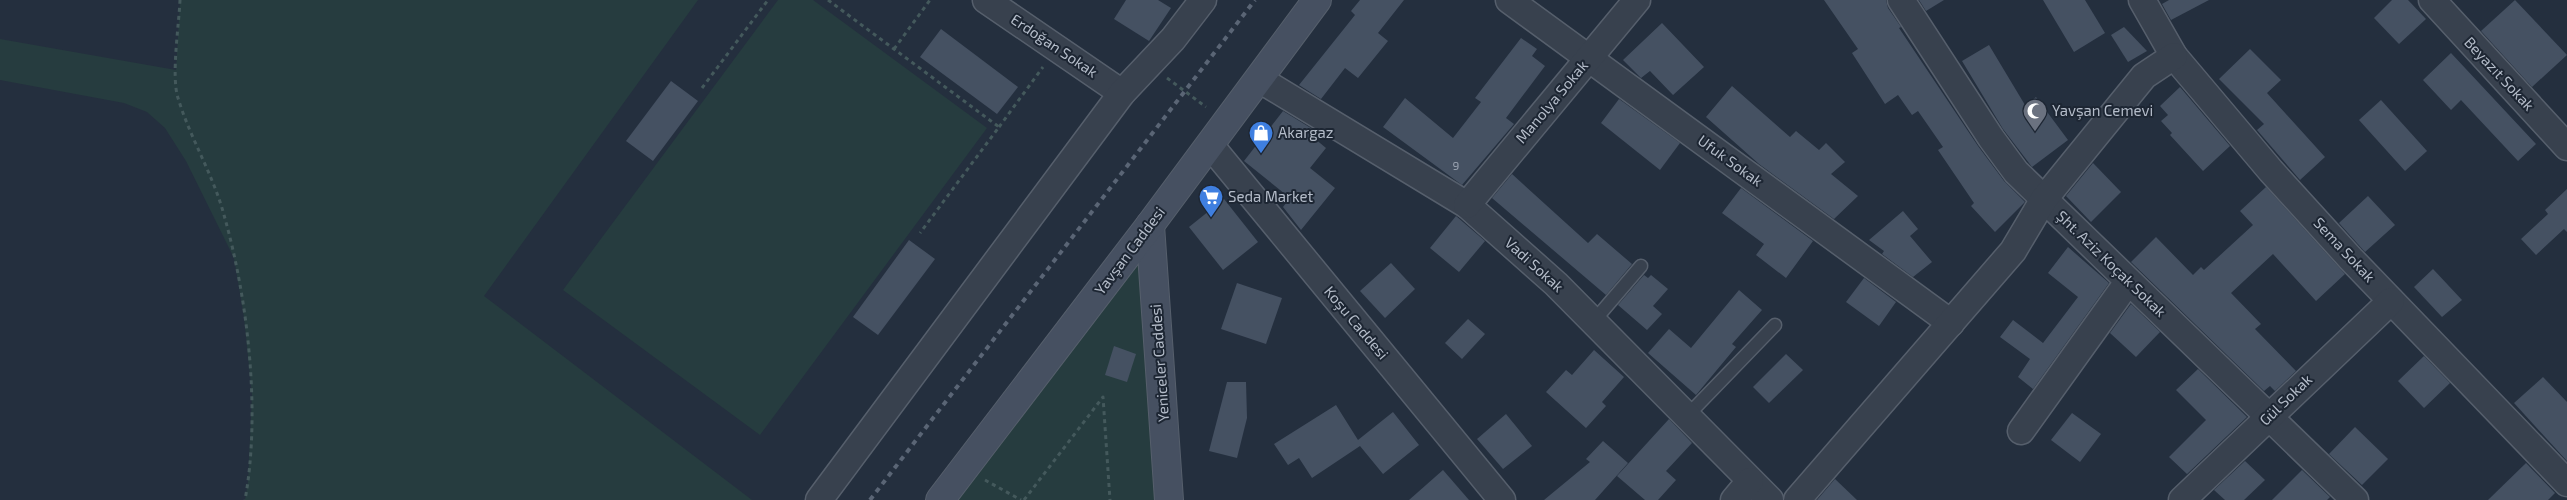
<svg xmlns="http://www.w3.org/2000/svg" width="2567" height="500" font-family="'Exo 2',sans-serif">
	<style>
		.green { fill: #263c3f }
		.building { fill: #455162 }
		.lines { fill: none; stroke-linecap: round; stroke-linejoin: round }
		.lane-casing { stroke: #565f6c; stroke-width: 15 }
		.street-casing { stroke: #565f6c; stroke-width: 29 }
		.secondary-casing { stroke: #565f6c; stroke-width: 30 }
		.path { stroke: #44595c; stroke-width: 3; stroke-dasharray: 4 4; stroke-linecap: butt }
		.lane { stroke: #38414e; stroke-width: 12 }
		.street { stroke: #38414e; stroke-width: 26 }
		.secondary { stroke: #465061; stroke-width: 28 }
		.rail { stroke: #5a6575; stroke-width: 4; stroke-dasharray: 5 5; stroke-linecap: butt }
		.labels { text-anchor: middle; stroke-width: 4; stroke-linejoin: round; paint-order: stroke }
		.number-label { font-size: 12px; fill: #98a1af }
		.street-label { font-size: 15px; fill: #b4bcc9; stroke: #1d2633 }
		.poi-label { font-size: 15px; fill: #b4bcc9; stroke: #1d2633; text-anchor: start }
	</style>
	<rect width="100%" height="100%" fill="#242f3e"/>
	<g class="green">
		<path d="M180,0H698L484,296L752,500H245L248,482L252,395L244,317L234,258L186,161L165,128L147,112L124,103L0,80V39L176,70Z"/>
		<path d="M778,0H813L987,128L760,435L563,290Z"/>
		<path d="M1150,225L1169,500H940Z"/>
	</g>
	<g class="building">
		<path d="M1126,0H1158L1171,8L1149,41L1114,19Z"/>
		<path d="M1360,0H1404L1378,33L1388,41L1358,78L1345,68L1321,99L1299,85L1355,15L1351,11Z"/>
		<path d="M1824,0H1886L1888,8L1901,27L1899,28L1978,146L2004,181L2025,202L1995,232L1971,206L1974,203L1938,150L1943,147L1918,111L1912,115L1898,95L1885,104L1852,53L1858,49Z"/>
		<path d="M1919,0H1944L1926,11Z"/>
		<path d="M2043,0H2085L2105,33L2074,52Z"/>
		<path d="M2169,0H2209L2171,20L2162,4Z"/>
		<path d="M2392,0H2408L2426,19L2399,44L2374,18Z"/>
		<path d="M2515,0L2567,55L2532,87L2481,31Z"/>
		<path d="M1662,23L1704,67L1673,95L1650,71L1641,78L1623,60Z"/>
		<path d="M2124,27L2147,51L2128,62L2111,35Z"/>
		<path d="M941,29L1018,87L997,114L920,57Z"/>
		<path d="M1521,38L1537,49L1532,56L1545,66L1506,118L1514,124L1462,185L1383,127L1405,98L1453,138L1481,102L1475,98Z"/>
		<path d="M1989,45L2025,105L2036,97L2068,140L2032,167L2003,129L1962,61Z"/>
		<path d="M2250,49L2281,80L2267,93L2325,157L2300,180L2257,130L2264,124L2219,79Z"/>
		<path d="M2451,53L2536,144L2518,161L2461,100L2451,110L2423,80Z"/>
		<path d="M671,81L698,101L653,161L626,141Z"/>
		<path d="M1732,86L1790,137L1796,131L1819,150L1826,143L1845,162L1831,174L1858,196L1834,219L1759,164L1706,117Z"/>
		<path d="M2180,87L2230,146L2203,171L2170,135L2172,133L2161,121L2168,115L2160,106Z"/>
		<path d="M1619,99L1680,143L1660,170L1601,123Z"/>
		<path d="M2381,100L2427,151L2405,171L2359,120Z"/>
		<path d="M1283,111L1319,133L1314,138L1326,148L1310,168L1335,188L1301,230L1283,207L1290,198L1244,161Z"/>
		<path d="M2093,163L2121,192L2091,222L2066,196Z"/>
		<path d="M1512,174L1588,243L1597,234L1632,264L1606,295L1492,198Z"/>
		<path d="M2266,187L2345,274L2316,301L2273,254L2231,293L2261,324L2255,329L2296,371L2275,391L2270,386L2264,391L2131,262L2156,237L2193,275L2201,267L2204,270L2253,225L2240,211Z"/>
		<path d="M1741,188L1813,241L1786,278L1756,255L1764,244L1722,213Z"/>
		<path d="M2567,189V232L2564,229L2536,255L2521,239L2548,214L2545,210Z"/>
		<path d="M2368,196L2395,225L2365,252L2339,223Z"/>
		<path d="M1224,199L1258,242L1223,270L1189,227Z"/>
		<path d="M1903,211L1918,229L1910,236L1932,262L1913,277L1882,254L1884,251L1869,240Z"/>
		<path d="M1456,216L1485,241L1459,272L1430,248Z"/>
		<path d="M909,240L935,259L878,335L853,317Z"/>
		<path d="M2068,247L2109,283L2033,389L2018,377L2030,359L2000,337L2013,320L2043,343L2078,297L2048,273Z"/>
		<path d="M1391,263L1415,289L1385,318L1360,291Z"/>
		<path d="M2433,269L2462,300L2442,317L2414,287Z"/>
		<path d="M1644,275L1648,278L1651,275L1668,289L1653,306L1662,314L1647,330L1618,305Z"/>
		<path d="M1864,278L1896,302L1879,326L1846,302Z"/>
		<path d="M1237,283L1282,298L1266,344L1221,329Z"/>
		<path d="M1739,290L1762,310L1732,344L1736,347L1696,395L1648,353L1669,329L1691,348Z"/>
		<path d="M2131,304L2160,332L2136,357L2110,333Z"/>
		<path d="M1468,319L1485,334L1462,359L1445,343Z"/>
		<path d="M1114,346L1136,354L1127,382L1105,375Z"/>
		<path d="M1594,350L1624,377L1602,402L1606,406L1586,428L1546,392L1566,370L1572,375Z"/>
		<path d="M1786,354L1803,370L1769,403L1753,387Z"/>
		<path d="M2424,356L2450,383L2424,408L2398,381Z"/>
		<path d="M2198,369L2247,417L2187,474L2169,457L2206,420L2176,390Z"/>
		<path d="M2543,377L2567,402V461L2514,403Z"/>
		<path d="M1227,382H1246L1247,418L1237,458L1209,451Z"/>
		<path d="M1336,405L1358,440L1393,412L1419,445L1383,474L1360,446L1312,478L1299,458L1288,465L1274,444Z"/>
		<path d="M2072,413L2101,434L2080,462L2051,440Z"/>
		<path d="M1506,414L1532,446L1503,469L1477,439Z"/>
		<path d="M1669,419L1692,443L1666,471L1676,480L1658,500H1645L1617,476Z"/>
		<path d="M2355,427L2388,459L2362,485L2329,454Z"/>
		<path d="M1603,441L1628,463L1595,500H1544L1590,462L1586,459Z"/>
		<path d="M2245,461L2265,480L2244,500H2225L2214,490Z"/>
		<path d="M2526,463L2555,493L2548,500H2488Z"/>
		<path d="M1443,470L1469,500H1409Z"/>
		<path d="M2302,470L2330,497L2327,500H2272Z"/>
		<path d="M1835,479L1857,500H1817Z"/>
	</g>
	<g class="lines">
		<defs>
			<g id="lane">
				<path d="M1593,322L1641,266"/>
				<path d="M1686,417L1775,325"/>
			</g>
			<g id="street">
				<path d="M986,0L1122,93"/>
				<path d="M1509,0L1951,323"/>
				<path d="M1901,0L1991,138L2016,172L2355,500"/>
				<path d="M2142,0L2174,56L2271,171L2351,259L2567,483"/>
				<path d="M2432,0L2567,147"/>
				<path d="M1259,79L1467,205L1556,284L1770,500"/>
				<path d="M1210,145L1502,500"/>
				<path d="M1467,205L1637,0"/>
				<path d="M2021,431L2128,282"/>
				<path d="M819,500L1122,93L1173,39L1203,0"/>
				<path d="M1734,500L1750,481"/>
				<path d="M1797,500L2013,251L2044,199L2144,76L2174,56"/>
				<path d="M2182,500L2391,301"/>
			</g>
			<g id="secondary">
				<path d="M1150,225L1169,500"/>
				<path d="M940,500L1150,225L1317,0"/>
			</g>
		</defs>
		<use href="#lane" class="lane-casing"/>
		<use href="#street" class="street-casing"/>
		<use href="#secondary" class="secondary-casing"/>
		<g class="path">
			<path d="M180,0C179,25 171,76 178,98C190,138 213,174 224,215C248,299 261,413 245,500"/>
			<path d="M828,0L999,127L920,233"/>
			<path d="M894,49L930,0"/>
			<path d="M1167,78L1206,107"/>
			<path d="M702,88L768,0"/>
			<path d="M999,127L1043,67"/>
			<path d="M985,480L1021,500"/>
			<path d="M1024,500L1103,397L1110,500"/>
		</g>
		<use href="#lane" class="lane"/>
		<use href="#street" class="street"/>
		<use href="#secondary" class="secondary"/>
		<path class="rail" d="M870,500L1255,0"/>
	</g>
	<defs>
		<symbol id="mosque-pin" viewBox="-11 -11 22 30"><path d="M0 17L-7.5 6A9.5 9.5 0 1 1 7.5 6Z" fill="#6b7280" stroke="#1d2633"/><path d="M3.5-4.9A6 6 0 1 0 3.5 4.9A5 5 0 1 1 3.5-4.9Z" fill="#fff"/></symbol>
		<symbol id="shop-pin" viewBox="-11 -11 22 30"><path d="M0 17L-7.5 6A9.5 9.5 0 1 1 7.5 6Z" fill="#3f7fe0" stroke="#1d2633"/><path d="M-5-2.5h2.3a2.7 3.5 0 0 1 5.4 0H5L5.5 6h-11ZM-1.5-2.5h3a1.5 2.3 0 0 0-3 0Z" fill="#fff"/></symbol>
		<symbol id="supermarket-pin" viewBox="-11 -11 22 30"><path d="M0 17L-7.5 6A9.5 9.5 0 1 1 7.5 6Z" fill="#3f7fe0" stroke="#1d2633"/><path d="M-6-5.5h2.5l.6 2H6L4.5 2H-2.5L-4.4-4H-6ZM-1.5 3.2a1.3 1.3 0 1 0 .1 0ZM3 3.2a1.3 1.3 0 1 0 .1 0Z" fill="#fff"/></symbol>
	</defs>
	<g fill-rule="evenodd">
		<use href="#mosque-pin" x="2021" y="97" width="28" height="38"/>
		<use href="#shop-pin" x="1247" y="119" width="28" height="38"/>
		<use href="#supermarket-pin" x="1197" y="183" width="28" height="38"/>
	</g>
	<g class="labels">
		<g class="number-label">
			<text x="1456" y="170">9</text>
		</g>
		<g class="street-label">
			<text transform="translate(1054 46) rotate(34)" y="5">Erdoğan Sokak</text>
			<text transform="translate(2499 74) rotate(47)" y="5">Beyazıt Sokak</text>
			<text transform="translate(1552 102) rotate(-50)" y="5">Manolya Sokak</text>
			<text transform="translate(1730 161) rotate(36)" y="5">Ufuk Sokak</text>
			<text transform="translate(2344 250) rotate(47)" y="5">Sema Sokak</text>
			<text transform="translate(1130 251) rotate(-53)" y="5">Yavşan Caddesi</text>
			<text transform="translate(2111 264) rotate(44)" y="5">Şht. Aziz Koçak Sokak</text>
			<text transform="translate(1534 265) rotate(42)" y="5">Vadi Sokak</text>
			<text transform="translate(1356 323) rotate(50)" y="5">Koşu Caddesi</text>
			<text transform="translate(1160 363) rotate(-94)" y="5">Yeniceler Caddesi</text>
			<text transform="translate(2286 400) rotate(-44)" y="5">Gül Sokak</text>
		</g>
		<g class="poi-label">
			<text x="2052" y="116">Yavşan Cemevi</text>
			<text x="1278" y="138">Akargaz</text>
			<text x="1228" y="202">Seda Market</text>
		</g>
	</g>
</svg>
